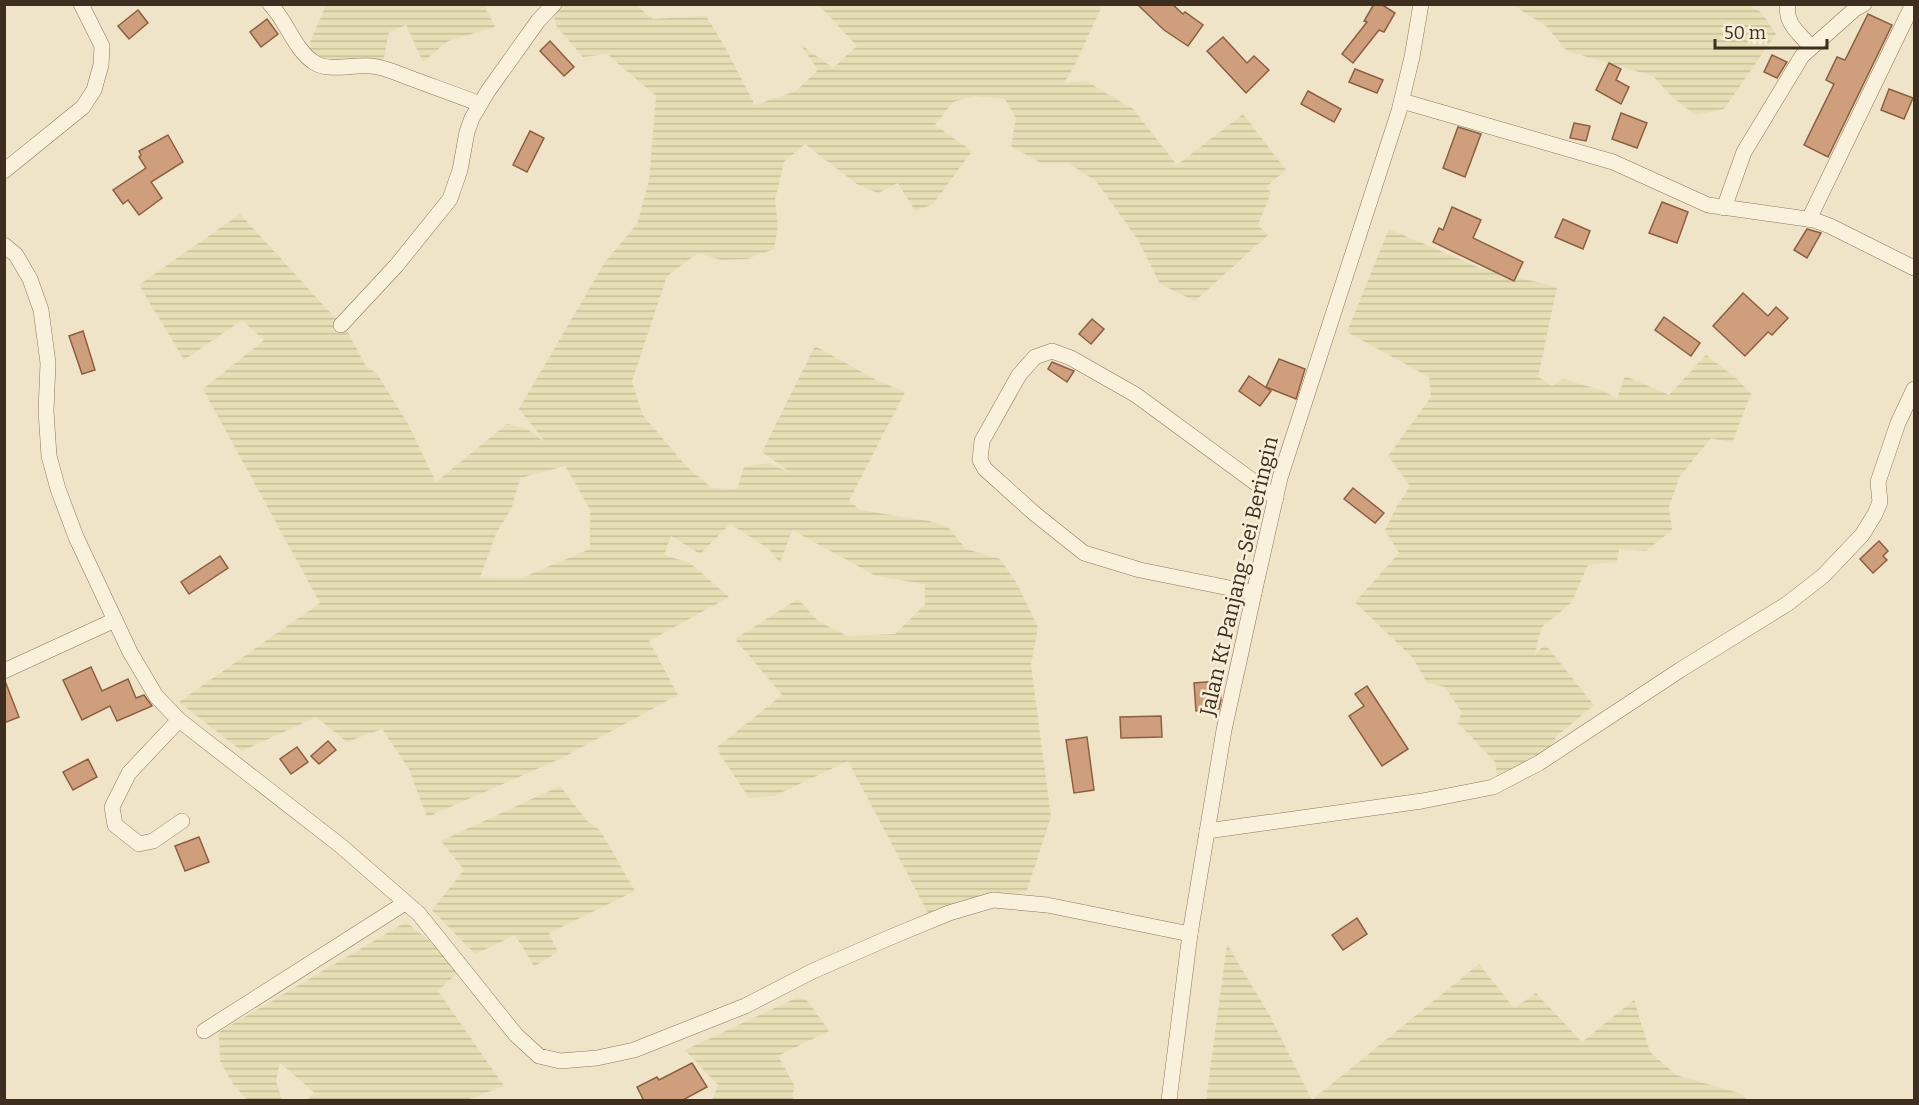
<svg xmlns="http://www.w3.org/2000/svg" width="1919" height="1105" font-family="Bitter,serif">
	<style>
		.farmland { fill: url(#farmland-rules); fill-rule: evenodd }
		.building { fill: #cf9f7d; stroke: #8d5f41; stroke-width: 1.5 }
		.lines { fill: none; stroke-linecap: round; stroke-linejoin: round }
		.minor-casing { stroke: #8d765c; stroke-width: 16 }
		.minor { stroke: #faf1dc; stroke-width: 15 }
		.labels { text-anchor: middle; stroke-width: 5; stroke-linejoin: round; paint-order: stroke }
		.street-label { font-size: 21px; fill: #3d2e20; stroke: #f7eed8 }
	</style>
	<defs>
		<pattern id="farmland-rules" width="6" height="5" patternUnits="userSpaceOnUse" patternTransform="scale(1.5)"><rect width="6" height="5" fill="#e6deb5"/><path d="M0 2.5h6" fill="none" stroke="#c6bf9b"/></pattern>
	</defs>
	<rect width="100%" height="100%" fill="#f0e4c8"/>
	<g class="farmland">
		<path d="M326,5H484L495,27L448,41L423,62L406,25L389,32L383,62L309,58L310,42Z"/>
		<path d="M554,5H636L653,19L706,16L726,49L755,105L796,91L818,70L800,44L833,68L857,46L819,5H1098L1101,8L1074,67L1064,83L1086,81L1133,109L1177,165L1243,114L1286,170L1266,187L1271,193L1258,225L1268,235L1195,301L1160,284L1138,240L1096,181L1068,163H1041L1011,146L1016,118L1005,99L974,96L953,102L935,125L972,151L933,204L915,211L898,183L878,193L857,184L805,144L784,162L775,200L778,226L774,249L747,259L721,260L698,253L667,276L632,381L642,414L686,466L712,488L737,489L744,467L769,463L793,474L762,452L815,346L878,381L905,392L849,501L860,510L929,521L947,526L966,549L1000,559L1016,582L1038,627L1031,665L1051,817L1027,890L988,902L928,913L848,761L774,796L749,798L716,748L782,695L735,639L798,599L818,621L847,636L895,634L925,605V584L876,576L792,530L780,563L769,549L730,524L700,554L671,536L664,555L690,563L729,597L649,641L678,695L560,759L427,817L409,769L382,729L347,742L316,717L242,751L179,702L320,603L203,389L264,340L242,320L184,360L139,285L240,214L347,331L366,366L377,374L408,424L436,482L507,424L527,429L546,443L519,409L605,262L637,224L649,181L656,96L607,54L583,57L557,27L551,7ZM565,466L590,509V549L521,578L480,577L496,534L512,507L520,478Z"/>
		<path d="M1514,5H1748L1761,12L1776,34L1724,109L1695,115L1672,97L1653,76L1567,51L1546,26L1522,11Z"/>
		<path d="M1389,229L1483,269L1557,287L1538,377L1552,386L1563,379L1604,391L1617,399L1625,376L1669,395L1706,355L1735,377L1751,394L1732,443L1711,438L1680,476L1669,507L1672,530L1646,551L1619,549L1617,562L1588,565L1571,603L1542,627L1534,656L1545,644L1594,705L1558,735L1545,754L1497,784L1496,763L1457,722L1462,713L1445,687L1427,683L1413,658L1355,602L1399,553L1385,530L1397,506L1410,486L1388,456L1431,397L1429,377L1347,332Z"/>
		<path d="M560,786L587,821L600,830L635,891L549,933L558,952L534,966L515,935L475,954L432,910L464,870L441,841Z"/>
		<path d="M406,922L463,968L438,991L504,1086L467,1100H306L315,1093L280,1063L276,1081L282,1100H247L233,1084L220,1061L219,1032Z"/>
		<path d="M1227,944L1270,1016L1312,1100L1479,964L1514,1008L1536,993L1582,1042L1634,1000L1650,1052L1676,1075L1739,1093L1747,1100H1206Z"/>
		<path d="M796,998L806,999L829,1031L778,1056L794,1085L793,1100H712L718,1085L685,1050Z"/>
	</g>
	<g class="building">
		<path d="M1137,4H1172L1183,14L1185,12L1203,25L1188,46L1164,30Z"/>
		<path d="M1374,4H1381L1395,13L1384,32L1379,30L1353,63L1342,54L1367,22L1364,21Z"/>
		<path d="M138,10L148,23L129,39L118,26Z"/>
		<path d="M1868,14L1892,25L1828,157L1804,145L1834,84L1826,80L1837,57L1845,60Z"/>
		<path d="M267,19L278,34L261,47L250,32Z"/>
		<path d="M1223,37L1247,63L1254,56L1269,70L1246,93L1207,51Z"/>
		<path d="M550,41L574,67L564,76L540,51Z"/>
		<path d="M1772,55L1787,62L1777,78L1764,72Z"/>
		<path d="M1609,63L1621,69L1616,80L1629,87L1621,104L1596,90Z"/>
		<path d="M1355,69L1383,80L1377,93L1349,82Z"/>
		<path d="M1889,89L1913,98L1904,119L1881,110Z"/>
		<path d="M1308,91L1341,109L1334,122L1301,104Z"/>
		<path d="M1621,113L1647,123L1637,148L1612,139Z"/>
		<path d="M1574,123L1590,126L1586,141L1570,138Z"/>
		<path d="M1458,127L1481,134L1465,177L1443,168Z"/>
		<path d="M530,131L544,138L527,172L513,165Z"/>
		<path d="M168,135L183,162L151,182L162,198L139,215L128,200L123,204L113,190L146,168L139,157L141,155L139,151Z"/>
		<path d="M1662,202L1688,212L1677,243L1649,233Z"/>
		<path d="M1452,207L1481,220L1473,238L1523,262L1514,281L1433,242L1439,228L1443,230Z"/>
		<path d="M1563,219L1590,231L1583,249L1555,237Z"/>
		<path d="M1807,229L1821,233L1807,258L1794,250Z"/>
		<path d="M1743,293L1768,316L1776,307L1788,318L1772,335L1768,332L1745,356L1713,326Z"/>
		<path d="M1664,317L1700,343L1691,356L1655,330Z"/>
		<path d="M1092,319L1104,329L1091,344L1079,334Z"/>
		<path d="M83,331L95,370L82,374L69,336Z"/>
		<path d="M1279,359L1305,369L1296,399L1266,387Z"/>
		<path d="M1052,362L1074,371L1067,382L1048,369Z"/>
		<path d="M1249,376L1271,391L1260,406L1239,391Z"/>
		<path d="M1353,488L1384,513L1375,523L1344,499Z"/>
		<path d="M1879,541L1888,551L1883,556L1887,560L1873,573L1860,559Z"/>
		<path d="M220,556L228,568L189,594L181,582Z"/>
		<path d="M91,667L102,691L128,679L136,698L144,695L152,706L117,721L110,706L82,720L63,680Z"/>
		<path d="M5,681L19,717L4,723V682Z"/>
		<path d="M1219,681L1221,700L1219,709L1196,711L1194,683Z"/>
		<path d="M1367,686L1408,749L1382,766L1349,716L1364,706L1355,694Z"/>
		<path d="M1161,716L1162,737L1121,738L1120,717Z"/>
		<path d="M1087,737L1094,790L1074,793L1066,740Z"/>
		<path d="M328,741L336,750L319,764L311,756Z"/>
		<path d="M297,747L308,762L291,774L280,759Z"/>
		<path d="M88,759L97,777L73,790L63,772Z"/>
		<path d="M199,837L209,862L185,871L175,846Z"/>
		<path d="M1357,918L1367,934L1343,950L1332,935Z"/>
		<path d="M692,1063L707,1087L681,1101H644L637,1087L657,1077L659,1080Z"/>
	</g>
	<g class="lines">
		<defs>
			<g id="minor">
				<path d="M270,4C287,21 294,50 315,63C330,72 354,64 371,66C384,67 397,73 410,78C434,87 457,95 480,104"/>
				<path d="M1788,4C1784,23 1800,34 1811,47"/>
				<path d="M1402,101L1613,162L1708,205L1814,220L1830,226L1914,268"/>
				<path d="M4,171L83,107L94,90L101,65L102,46L81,4"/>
				<path d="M1724,208L1744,152L1802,56L1855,9L1864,4"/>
				<path d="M1809,219L1913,4"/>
				<path d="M4,245L16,255L30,279L41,310L48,363L46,411L49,456L58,489L76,537L130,652L156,696L179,720L341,846L419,914L516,1035L539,1056L560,1061L597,1058L634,1050L745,1006L813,971L891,937L949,913L993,900L1047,905L1190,934"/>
				<path d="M341,325L396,266L450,199L460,170L467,132L472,118L488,91L538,21L554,4"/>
				<path d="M1254,593L1140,570L1084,553L1035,514L985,469L980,460L982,441L1019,375L1035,357L1052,351L1071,358L1136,395L1276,498"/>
				<path d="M4,671L115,620"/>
				<path d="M179,720L129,773L112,807L115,825L139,844L153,841L182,821"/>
				<path d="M1207,831L1422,801L1493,787L1539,763L1680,670L1787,604L1823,576L1862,535L1875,514L1880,502L1878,482L1898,423L1914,389"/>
				<path d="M204,1031L405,903"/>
				<path d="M1169,1100L1190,934L1224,730L1254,593L1280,478L1399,111L1412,57L1421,4"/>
			</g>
		</defs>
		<use href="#minor" class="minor-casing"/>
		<use href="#minor" class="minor"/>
	</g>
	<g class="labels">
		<g class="street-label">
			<text transform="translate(1239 576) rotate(-77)" y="7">Jalan Kt Panjang-Sei Beringin</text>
		</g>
	</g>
	<rect width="1919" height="1105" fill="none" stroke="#3d2e20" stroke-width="12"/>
	<path d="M1715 39v9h112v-9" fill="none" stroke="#3d2e20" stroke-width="3"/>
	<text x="1724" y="39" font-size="18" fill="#3d2e20" stroke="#f7eed8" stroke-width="4.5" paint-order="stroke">50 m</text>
</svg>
